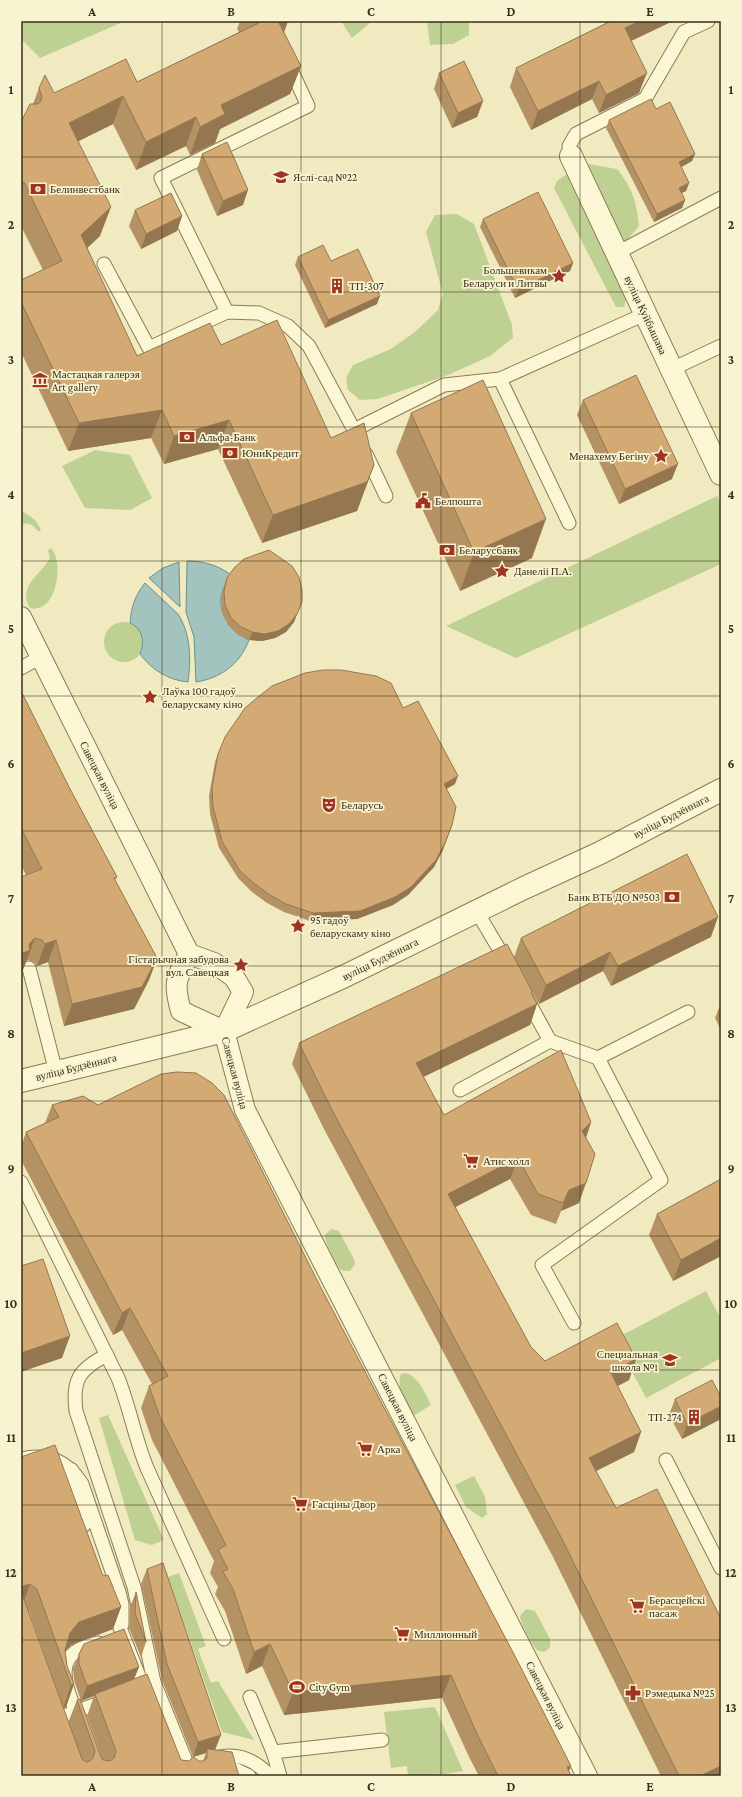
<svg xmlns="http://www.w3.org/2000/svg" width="742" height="1797" font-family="'Crimson Pro',serif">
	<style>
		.green { fill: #bfd093 }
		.water { fill: #a3c3bf; stroke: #69928e }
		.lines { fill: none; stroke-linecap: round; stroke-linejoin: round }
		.service-casing { stroke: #8c7b56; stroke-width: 15 }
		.pedestrian-casing { stroke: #8c7b56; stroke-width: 22 }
		.minor-casing { stroke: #8c7b56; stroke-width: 24 }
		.service { stroke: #fbf6d4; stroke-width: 13 }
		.pedestrian { stroke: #fbf6d4; stroke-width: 20 }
		.minor { stroke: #fbf6d4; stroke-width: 22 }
		.wall { fill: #b59263 }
		.shaded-wall { fill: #947750 }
		.building { fill: #d3aa73; stroke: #947750 }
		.grid { fill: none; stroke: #3a2f1c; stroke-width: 1; stroke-opacity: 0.55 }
		.labels { text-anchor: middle; stroke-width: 3.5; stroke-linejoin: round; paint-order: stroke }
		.poi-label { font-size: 11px; fill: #3a2f1c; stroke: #f8f3d0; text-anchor: start }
		.street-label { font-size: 11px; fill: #3a2f1c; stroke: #f8f3d0 }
		.neatline { fill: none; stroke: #3a2f1c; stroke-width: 1.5 }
		.grid-label { font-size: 13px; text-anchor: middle; font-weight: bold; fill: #3a2f1c }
	</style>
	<rect width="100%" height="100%" fill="#f1eac0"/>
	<g class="green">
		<path d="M21,21H125L40,58L21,39Z"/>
		<path d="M341,21H372L352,38Z"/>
		<path d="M427,21H469V35L453,44L430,45Z"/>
		<path d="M583,163L617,169C632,187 637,203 639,226L623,245L628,291L624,307H616L554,188L557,181Z"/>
		<path d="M457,214L474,224L512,325L513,338L490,356L448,375L378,399L360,400L348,390L346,378L353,365L391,349L416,331L438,310L443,294L426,232L435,215Z"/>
		<path d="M95,450L130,455L152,498L130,510L85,508L62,466Z"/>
		<path d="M717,496L721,503V564L516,658L446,626Z"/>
		<path d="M21,511C29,514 39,522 41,531H38C33,525 29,522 21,524Z"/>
		<path d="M51,548C65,563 56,615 30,608C17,586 40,576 50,558L48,550Z"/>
		<circle cx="124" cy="642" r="20"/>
		<path d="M331,1229L339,1231L354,1259L355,1264L350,1271C346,1271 343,1271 340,1269C336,1265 324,1241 325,1235Z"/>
		<path d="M706,1291L721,1319V1358L646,1398L615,1339Z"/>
		<path d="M405,1373C418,1375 426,1395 431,1405L413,1416C407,1404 395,1387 401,1374Z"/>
		<path d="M108,1415L164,1540L152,1545L135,1540L99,1418Z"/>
		<path d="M474,1476L485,1497L487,1514L482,1518L466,1507L455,1485Z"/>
		<path d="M179,1573L206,1646L198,1649L211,1683L218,1681L254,1740L222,1732L168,1577Z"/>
		<path d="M526,1609L535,1611L550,1639V1647L546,1651C543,1651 540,1652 537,1650C532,1645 520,1622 520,1616Z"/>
		<path d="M435,1707L463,1771L432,1776H408L407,1766L391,1768L384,1712Z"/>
	</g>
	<g class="water">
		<path d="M187,561C203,561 218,565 231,575C220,592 216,605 228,622C236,631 238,635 249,640C240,664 221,678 196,682L194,637L186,612Z"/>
		<path d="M179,562L180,607L149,578L163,568Z"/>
		<path d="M145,583L178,614C191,634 191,659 188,682C168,680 152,670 140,654C145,642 143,629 130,623C131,608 135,595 145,583Z"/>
	</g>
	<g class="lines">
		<defs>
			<g id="service">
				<path d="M571,156L569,146L576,134L645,99L684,32L708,21"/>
				<path d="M617,253L721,198"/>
				<path d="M104,264L149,348L227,312L259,313L288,326L309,346L354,430L444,385L500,379L645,314"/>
				<path d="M227,312L161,178L308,106L288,63"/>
				<path d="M672,369L721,346"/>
				<path d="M500,379L569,523"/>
				<path d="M366,454L386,496"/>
				<path d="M21,668L41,657"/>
				<path d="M477,912L508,964"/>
				<path d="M29,968L56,1072"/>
				<path d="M550,1041L598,1058L688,1012"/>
				<path d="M460,1090L550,1041L526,997"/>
				<path d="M21,1182L118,1378C130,1408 135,1439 147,1468L224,1639"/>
				<path d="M574,1323L542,1265L661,1180L598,1058"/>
				<path d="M107,1355C79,1369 72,1380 76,1411L134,1587L154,1682L192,1776"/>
				<path d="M21,1459C48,1453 67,1460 82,1484L119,1592L122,1604V1625"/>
				<path d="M666,1460L721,1568"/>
				<path d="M72,1470V1488L84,1525"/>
				<path d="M110,1602L146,1694"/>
				<path d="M250,1697L273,1752L280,1776"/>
				<path d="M58,1718L105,1701"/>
				<path d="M80,1722C73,1703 53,1668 75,1652C81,1647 90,1645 98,1643"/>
				<path d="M273,1752L382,1740"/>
				<path d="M216,1758C238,1752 255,1760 270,1776"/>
				<path d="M220,1765L232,1768L249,1776"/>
			</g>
			<g id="pedestrian">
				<path d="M21,617L189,954C176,979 173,983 181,1011L224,1031"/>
				<path d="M189,954L214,963L234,977L243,992L224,1031L245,1110L587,1776"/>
			</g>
			<g id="minor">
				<path d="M571,156L721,474"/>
				<path d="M21,1081L224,1031L345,976L524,888L600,853L721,790"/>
			</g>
		</defs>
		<use href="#service" class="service-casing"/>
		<use href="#pedestrian" class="pedestrian-casing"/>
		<use href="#minor" class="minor-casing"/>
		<use href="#service" class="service"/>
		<use href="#pedestrian" class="pedestrian"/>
		<use href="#minor" class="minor"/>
	</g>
	<g class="wall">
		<path d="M240,21H288L284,32L301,66L290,94L220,129L215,143L190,155L186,146L136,170L113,124L78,141L100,236L87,248L137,356L221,345L331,438L374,465L357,511L262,543L218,449L164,464L151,438L68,451L21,352V280L43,270L21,226V122L33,104L39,88L54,93L137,82L239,32L237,29Z"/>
		<path d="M605,21H673L631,41L640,91L639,93L599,113L592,99L531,130L510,87L516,68L606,23Z"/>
		<path d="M439,73L483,101L477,117L452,128L434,89Z"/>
		<path d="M656,109L692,161L681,167L689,183L686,191L681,193L685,200L682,208L654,222L606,128L609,120Z"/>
		<path d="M202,154L243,205L217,216L197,170Z"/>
		<path d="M135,210L182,216L177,231L141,249L129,226Z"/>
		<path d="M483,219L573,263L570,271L515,298L480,227Z"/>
		<path d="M298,257L331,261L377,304L325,328L295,265Z"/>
		<path d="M583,400L672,479L619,504L577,415Z"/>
		<path d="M411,413L532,558L460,591L396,452Z"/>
		<path d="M227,578L302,602L294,622L286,632L275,638L262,641L249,640L238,635L228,625L222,613L221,599L224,586Z"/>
		<path d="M21,691L69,787L117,877L115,880L157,958L149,980L134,1009L64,1026L48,962L37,966L34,962L27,960L26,962L22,972L21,973V877L26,875L21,865Z"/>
		<path d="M403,708L455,784L446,789L443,850L434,867L408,895L393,905L357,919L310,921L284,912L267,903L252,892L238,878L219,848L210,814L209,796L215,762L218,754Z"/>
		<path d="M711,937L611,986L603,971L539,1004L532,992V993L537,1004L530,1025L423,1077L444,1115L591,1122L586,1138L579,1203L561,1211L556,1224L531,1215L510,1179L455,1207L531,1347L545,1361L636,1359L629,1380L617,1386L641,1432L634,1452L596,1471L721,1776H661L553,1557L324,1129L292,1064L299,1043L514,957L521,938Z"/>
		<path d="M721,1003V1030L715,1018Z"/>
		<path d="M52,1105L321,1288L571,1776H479L469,1757L442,1698L284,1715L262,1666L246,1674L225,1611L215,1594L218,1587L210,1573L214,1561L152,1440L141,1408L149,1386L152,1384L122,1330L113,1335L21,1160V1147L26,1132L45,1123Z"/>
		<path d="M721,1179V1256L673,1281L649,1235L657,1214Z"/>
		<path d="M675,1399L719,1420L682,1439L669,1415Z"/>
		<path d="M21,1457L103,1576L121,1607L113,1629L71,1645L65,1651L67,1666L74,1684L66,1707L63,1708L29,1611L27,1610L68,1723L77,1700L102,1758L87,1716L94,1696L81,1701L74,1680L73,1669L79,1654L134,1679L181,1760L189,1761H203L206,1753L193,1757L162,1680L141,1584L147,1569L215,1750L239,1776H21Z"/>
		<path d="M136,1592L146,1642L141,1657L129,1628L130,1607Z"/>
	</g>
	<g class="shaded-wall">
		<path d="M278,21H288L280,43Z"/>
		<path d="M640,21H673L618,47L625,28Z"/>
		<path d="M301,66L290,94L220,129L215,143L190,155L200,127L221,105Z"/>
		<path d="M647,73L639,93L599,113L606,95Z"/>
		<path d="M599,81L592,99L531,130L538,111Z"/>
		<path d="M123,96L113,124L59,151L69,123Z"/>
		<path d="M483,101L477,117L452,128L458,113Z"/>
		<path d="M196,117L186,146L136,170L146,142Z"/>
		<path d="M695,154L692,161L676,170L679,162Z"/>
		<path d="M24,182L21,190V184Z"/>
		<path d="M689,183L686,191L676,196L679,188Z"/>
		<path d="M248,190L243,205L217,216L223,201Z"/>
		<path d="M685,200L682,208L654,222L657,214Z"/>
		<path d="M111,207L100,236L71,263L81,235Z"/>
		<path d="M182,216L177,231L141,249L146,234Z"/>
		<path d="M573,263L570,271L515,298L518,290Z"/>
		<path d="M380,296L377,304L325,328L328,320Z"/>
		<path d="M162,410L151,438L68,451L79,423Z"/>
		<path d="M229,420L218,449L164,464L174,436Z"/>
		<path d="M678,464L672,479L619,504L625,489Z"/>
		<path d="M374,465L357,511L262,543L273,515Z"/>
		<path d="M546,519L532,558L460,591L474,552Z"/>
		<path d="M297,614L294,622L286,632L275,638L262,641L249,640L252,632Z"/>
		<path d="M458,776L455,784L441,792L444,784Z"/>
		<path d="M452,825L443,850L434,867L408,895L393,905L357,919L310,921L313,913Z"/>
		<path d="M718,917L711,937L611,986L618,966Z"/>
		<path d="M35,938L27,960L26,962L22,972L21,973V954L29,944Z"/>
		<path d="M56,940L48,962L37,966L45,944Z"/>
		<path d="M610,952L603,971L539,1004L546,985Z"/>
		<path d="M157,958L149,980L134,1009L64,1026L72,1004Z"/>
		<path d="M532,991L525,1010L537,1004L530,1025L409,1084L416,1063Z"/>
		<path d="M591,1122L584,1143L582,1131Z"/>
		<path d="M518,1158L510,1179L440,1215L448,1194Z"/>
		<path d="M586,1183L579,1203L561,1211L556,1224L569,1190Z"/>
		<path d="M721,1238V1256L673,1281L681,1260Z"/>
		<path d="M130,1308L122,1330L113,1335L122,1313Z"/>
		<path d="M70,1336L62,1358L21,1372V1353Z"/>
		<path d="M636,1359L629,1380L603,1394L611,1373Z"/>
		<path d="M721,1406V1415L719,1420L682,1439L687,1424Z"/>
		<path d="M641,1432L634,1452L582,1478L589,1458Z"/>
		<path d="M30,1584L22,1606L21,1591L23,1586Z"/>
		<path d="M121,1607L113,1629L71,1645L61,1655L70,1633L79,1622Z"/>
		<path d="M270,1644L262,1666L246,1674L254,1652Z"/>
		<path d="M139,1667L133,1682L95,1694L94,1696L81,1701L87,1686Z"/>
		<path d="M451,1675L442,1698L284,1715L293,1692Z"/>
		<path d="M74,1684L66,1707L63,1708L71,1685Z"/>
		<path d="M221,1735L215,1750L207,1749L206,1753L193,1757L198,1742Z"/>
		<path d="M571,1766L567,1776V1767Z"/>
		<path d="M721,1766V1776H700Z"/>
	</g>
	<g class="building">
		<path d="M258,21H278L301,66L221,105L225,114L200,127L196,117L146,142L123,96L69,123L111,207L81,235L137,356L210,323L221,345L277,320L331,438L364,423L374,465L367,482L273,515L229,420L174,436L162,410L79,423L21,302V280L62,261L24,182L21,184V122L30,104H38L41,101L42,97L39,88L45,75L54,93L126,59L137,82L259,23Z"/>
		<path d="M611,21H640L625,28L647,73L646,74L606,95L599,81L538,111L516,68Z"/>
		<path d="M464,61L483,101L458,113L439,73Z"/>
		<path d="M651,99L656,109L670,102L695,154L679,162L689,183L679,188L685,200L657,214L609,120Z"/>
		<path d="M227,142L248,190L223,201L202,154Z"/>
		<path d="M538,192L573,263L518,290L483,219Z"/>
		<path d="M171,193L182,216L146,234L135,210Z"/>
		<path d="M323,245L331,261L358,249L380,296L328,320L298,257Z"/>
		<path d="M636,375L678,464L625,489L583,400Z"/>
		<path d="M483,380L546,519L474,552L411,413Z"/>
		<path d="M269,550L292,566L299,577L302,590V602L297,614L289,624L278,631L265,634L252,632L241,627L231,618L225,605L224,591L227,578L234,568L244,559Z"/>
		<path d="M323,670H341L376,676L391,683L403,708L418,701L458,776L444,784L456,807L452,825L445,843L436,860L411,887L395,897L360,911L313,913L286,904L270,895L255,884L240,871L222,841L213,807L212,788L218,754L225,737L245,708L258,697L272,686L305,673Z"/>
		<path d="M21,691L69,787L117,877L114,878L157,958L142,987L72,1004L56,940L45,944L42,940L35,938L29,944L30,950L21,954V877L42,869L21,828Z"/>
		<path d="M687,854L718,917L618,966L610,952L546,985L521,938Z"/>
		<path d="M507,944L532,991L531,992L537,1004L416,1063L444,1115L561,1050L591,1122L582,1131L595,1154L586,1183L569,1190L563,1203L538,1194L518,1158L448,1194L531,1347L545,1361L617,1323L636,1359L611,1373L641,1432L589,1458L616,1508L657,1489L721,1619V1766L700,1776H679L561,1537L331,1108L299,1043Z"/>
		<path d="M177,1072L196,1073L212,1083L224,1095L321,1288L516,1658L571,1766L567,1767L571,1776H498L477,1734L451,1675L293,1692L270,1644L254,1652L233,1589L223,1572L228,1569L218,1550L226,1545L160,1417L149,1386L168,1376L130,1308L122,1313L26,1132L59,1117L52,1105L83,1096L98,1105L161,1074Z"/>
		<path d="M721,1179V1238L681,1260L657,1214Z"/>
		<path d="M43,1259L70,1336L21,1353V1266Z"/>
		<path d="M712,1380L721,1397V1406L687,1424L675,1399Z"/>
		<path d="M55,1445L103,1576L108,1575L121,1607L79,1622L70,1633L65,1650L67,1666L74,1684L71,1685L37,1589L30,1584L23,1586L21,1590L22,1594L82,1759L86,1762L90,1761L93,1758L95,1751L77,1700L80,1699L101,1757L103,1760L110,1761L114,1758L116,1751L95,1694L147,1674L181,1760L189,1761L193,1757L199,1761H203L207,1758V1749H209L232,1752L239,1776H21V1457Z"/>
		<path d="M163,1563L221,1735L198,1742L167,1664L147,1569Z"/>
		<path d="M136,1592L146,1642L135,1613Z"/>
		<path d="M124,1629L139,1667L87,1686L79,1664V1654L84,1644Z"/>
	</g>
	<path class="grid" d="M162,21V1776M301,21V1776M441,21V1776M580,21V1776M21,157H721M21,292H721M21,427H721M21,561H721M21,696H721M21,831H721M21,966H721M21,1101H721M21,1236H721M21,1370H721M21,1505H721M21,1640H721"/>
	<defs>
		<symbol id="school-bare" viewBox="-9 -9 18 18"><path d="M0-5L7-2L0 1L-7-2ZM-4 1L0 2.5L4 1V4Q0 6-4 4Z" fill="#a03422" stroke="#f8f3d0" stroke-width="2.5" paint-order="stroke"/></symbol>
		<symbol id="bank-bare" viewBox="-9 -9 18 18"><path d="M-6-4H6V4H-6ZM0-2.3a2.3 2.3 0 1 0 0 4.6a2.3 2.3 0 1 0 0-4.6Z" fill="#a03422" stroke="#f8f3d0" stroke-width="2.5" paint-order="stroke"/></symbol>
		<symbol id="sight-bare" viewBox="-9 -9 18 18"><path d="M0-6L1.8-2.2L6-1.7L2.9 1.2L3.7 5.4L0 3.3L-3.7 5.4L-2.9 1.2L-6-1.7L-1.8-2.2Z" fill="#a03422" stroke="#f8f3d0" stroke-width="2.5" paint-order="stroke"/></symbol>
		<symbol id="building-bare" viewBox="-9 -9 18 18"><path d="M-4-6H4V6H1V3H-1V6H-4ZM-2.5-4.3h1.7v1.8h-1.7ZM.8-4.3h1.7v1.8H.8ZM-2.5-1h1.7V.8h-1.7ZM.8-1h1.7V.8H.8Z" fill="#a03422" stroke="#f8f3d0" stroke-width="2.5" paint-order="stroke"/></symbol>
		<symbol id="museum-bare" viewBox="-9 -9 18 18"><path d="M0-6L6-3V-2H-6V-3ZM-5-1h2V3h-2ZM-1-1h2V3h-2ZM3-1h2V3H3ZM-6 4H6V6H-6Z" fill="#a03422" stroke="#f8f3d0" stroke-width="2.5" paint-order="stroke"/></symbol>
		<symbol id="civic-bare" viewBox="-9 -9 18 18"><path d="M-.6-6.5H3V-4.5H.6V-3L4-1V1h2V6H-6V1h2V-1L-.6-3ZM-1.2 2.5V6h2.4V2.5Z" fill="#a03422" stroke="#f8f3d0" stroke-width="2.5" paint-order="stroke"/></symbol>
		<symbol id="theatre-bare" viewBox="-9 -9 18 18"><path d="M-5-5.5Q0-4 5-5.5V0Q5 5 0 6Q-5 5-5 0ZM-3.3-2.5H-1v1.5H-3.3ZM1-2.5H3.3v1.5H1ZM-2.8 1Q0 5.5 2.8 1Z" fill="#a03422" stroke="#f8f3d0" stroke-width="2.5" paint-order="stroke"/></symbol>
		<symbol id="supermarket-bare" viewBox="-9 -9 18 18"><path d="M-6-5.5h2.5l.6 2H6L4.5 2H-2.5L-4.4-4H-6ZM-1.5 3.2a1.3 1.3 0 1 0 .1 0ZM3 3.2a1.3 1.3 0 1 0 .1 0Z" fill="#a03422" stroke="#f8f3d0" stroke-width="2.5" paint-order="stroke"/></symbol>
		<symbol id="stadium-bare" viewBox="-9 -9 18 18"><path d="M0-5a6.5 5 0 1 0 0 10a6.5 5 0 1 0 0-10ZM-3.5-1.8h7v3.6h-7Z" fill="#a03422" stroke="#f8f3d0" stroke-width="2.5" paint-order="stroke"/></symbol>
		<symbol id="pharmacy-bare" viewBox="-9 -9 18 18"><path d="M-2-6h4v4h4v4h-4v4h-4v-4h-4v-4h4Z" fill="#a03422" stroke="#f8f3d0" stroke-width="2.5" paint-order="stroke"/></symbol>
	</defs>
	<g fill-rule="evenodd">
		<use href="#school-bare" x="270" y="166" width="22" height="22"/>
		<use href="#bank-bare" x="27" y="178" width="22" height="22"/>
		<use href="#sight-bare" x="548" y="265" width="22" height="22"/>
		<use href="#building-bare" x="326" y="275" width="22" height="22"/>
		<use href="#museum-bare" x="29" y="369" width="22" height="22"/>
		<use href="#bank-bare" x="176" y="426" width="22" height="22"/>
		<use href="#bank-bare" x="219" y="442" width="22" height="22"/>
		<use href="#sight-bare" x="650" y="445" width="22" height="22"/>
		<use href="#civic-bare" x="412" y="490" width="22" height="22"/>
		<use href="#bank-bare" x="436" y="539" width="22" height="22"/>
		<use href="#sight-bare" x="491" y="560" width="22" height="22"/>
		<use href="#sight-bare" x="139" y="686" width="22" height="22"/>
		<use href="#theatre-bare" x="318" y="794" width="22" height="22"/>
		<use href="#bank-bare" x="661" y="886" width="22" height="22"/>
		<use href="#sight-bare" x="287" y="915" width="22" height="22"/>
		<use href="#sight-bare" x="230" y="954" width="22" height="22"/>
		<use href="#supermarket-bare" x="460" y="1150" width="22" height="22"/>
		<use href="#school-bare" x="659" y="1349" width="22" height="22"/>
		<use href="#building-bare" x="683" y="1406" width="22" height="22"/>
		<use href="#supermarket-bare" x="354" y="1438" width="22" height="22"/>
		<use href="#supermarket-bare" x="289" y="1493" width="22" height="22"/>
		<use href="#supermarket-bare" x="626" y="1595" width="22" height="22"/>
		<use href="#supermarket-bare" x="391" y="1623" width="22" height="22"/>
		<use href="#stadium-bare" x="286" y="1676" width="22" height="22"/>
		<use href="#pharmacy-bare" x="622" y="1682" width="22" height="22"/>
	</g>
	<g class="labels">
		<g class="poi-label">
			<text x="293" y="181">Яслі-сад №22</text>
			<text x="50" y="193">Белинвестбанк</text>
			<text x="547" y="274" text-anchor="end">Большевикам<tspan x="547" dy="13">Беларуси и Литвы</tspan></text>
			<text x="349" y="290">ТП-307</text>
			<text x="52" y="378">Мастацкая галерэя<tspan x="52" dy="13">Art gallery</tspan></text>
			<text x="199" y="441">Альфа-Банк</text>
			<text x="242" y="457">ЮниКредит</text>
			<text x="649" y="460" text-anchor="end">Менахему Бегіну</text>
			<text x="435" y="505">Белпошта</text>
			<text x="459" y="554">Беларусбанк</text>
			<text x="514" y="575">Данеліі П.А.</text>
			<text x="162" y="695">Лаўка 100 гадоў<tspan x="162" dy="13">беларускаму кіно</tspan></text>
			<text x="341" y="809">Беларусь</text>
			<text x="660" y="901" text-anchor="end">Банк ВТБ ДО №503</text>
			<text x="310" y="924">95 гадоў<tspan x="310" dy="13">беларускаму кіно</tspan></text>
			<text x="229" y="963" text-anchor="end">Гістарычная забудова<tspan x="229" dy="13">вул. Савецкая</tspan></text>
			<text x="483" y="1165">Атис холл</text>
			<text x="658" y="1358" text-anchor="end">Специальная<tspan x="658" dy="13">школа №1</tspan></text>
			<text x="682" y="1421" text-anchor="end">ТП-274</text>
			<text x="377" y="1453">Арка</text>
			<text x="312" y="1508">Гасціны Двор</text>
			<text x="649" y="1604">Берасцейскі<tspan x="649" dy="13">пасаж</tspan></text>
			<text x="414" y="1638">Миллионный</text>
			<text x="309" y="1691">City Gym</text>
			<text x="645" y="1697">Рэмедыка №25</text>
		</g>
		<g class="street-label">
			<text transform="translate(646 315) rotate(65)" y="4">вуліца Куйбышава</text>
			<text transform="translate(100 775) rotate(63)" y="4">Савецкая вуліца</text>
			<text transform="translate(671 816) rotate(-27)" y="4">вуліца Будзённага</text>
			<text transform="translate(380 959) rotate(-26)" y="4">вуліца Будзённага</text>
			<text transform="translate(76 1067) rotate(-14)" y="4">вуліца Будзённага</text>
			<text transform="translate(235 1073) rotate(75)" y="4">Савецкая вуліца</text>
			<text transform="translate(398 1407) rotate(63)" y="4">Савецкая вуліца</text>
			<text transform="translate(546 1695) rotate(63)" y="4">Савецкая вуліца</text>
		</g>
	</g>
	<rect width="742" height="1797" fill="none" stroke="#f8f3d0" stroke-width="44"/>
	<rect x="22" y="22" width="698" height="1753" class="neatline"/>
	<g class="grid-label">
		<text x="92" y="16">A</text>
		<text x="231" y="16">B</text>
		<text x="371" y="16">C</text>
		<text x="511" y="16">D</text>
		<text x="650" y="16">E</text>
		<text x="11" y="94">1</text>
		<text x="731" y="94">1</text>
		<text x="11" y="229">2</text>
		<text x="731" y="229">2</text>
		<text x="11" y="364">3</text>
		<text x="731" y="364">3</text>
		<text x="11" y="499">4</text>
		<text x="731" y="499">4</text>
		<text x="11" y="633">5</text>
		<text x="731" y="633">5</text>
		<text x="11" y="768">6</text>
		<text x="731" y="768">6</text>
		<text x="11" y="903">7</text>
		<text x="731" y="903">7</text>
		<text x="11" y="1038">8</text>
		<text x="731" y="1038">8</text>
		<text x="11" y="1173">9</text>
		<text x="731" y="1173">9</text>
		<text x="11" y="1308">10</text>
		<text x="731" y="1308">10</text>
		<text x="11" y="1442">11</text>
		<text x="731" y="1442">11</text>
		<text x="11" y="1577">12</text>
		<text x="731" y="1577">12</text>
		<text x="11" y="1712">13</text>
		<text x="731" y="1712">13</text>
		<text x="92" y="1791">A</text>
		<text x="231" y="1791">B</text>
		<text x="371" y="1791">C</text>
		<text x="511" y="1791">D</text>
		<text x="650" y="1791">E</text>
	</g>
</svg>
